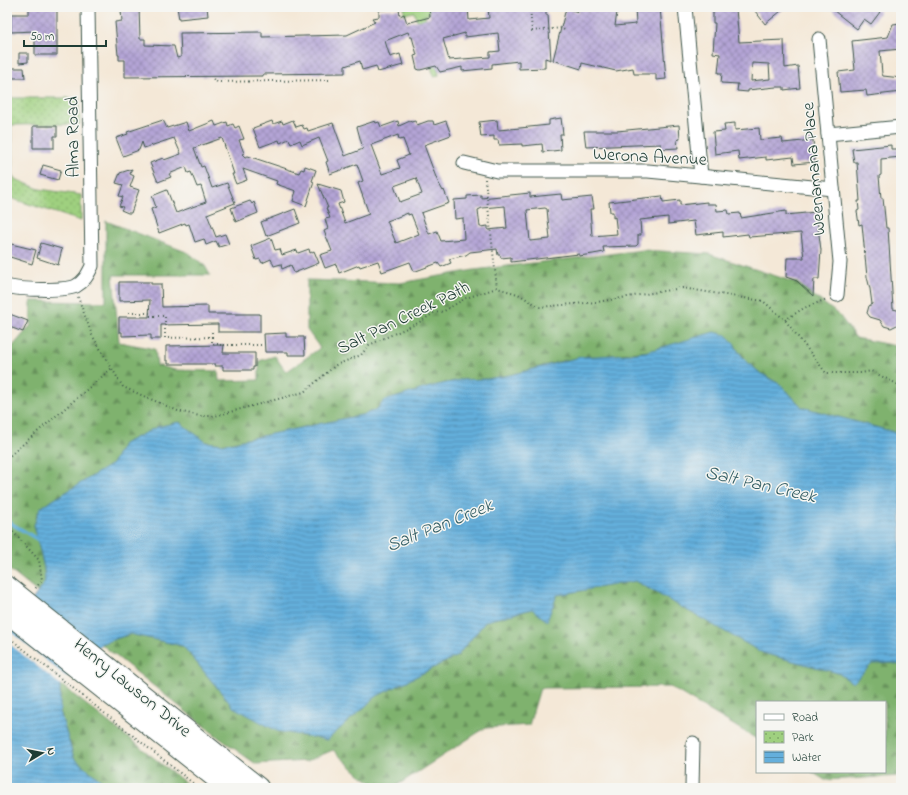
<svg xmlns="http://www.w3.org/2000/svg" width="908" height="795" font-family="'Indie Flower',sans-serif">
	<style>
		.grass { fill: url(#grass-tufts); stroke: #5f865a }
		.forest { fill: url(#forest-firs); stroke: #4f7851 }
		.park { fill: url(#park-dots); stroke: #5f865a }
		.water { fill: url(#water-rules); stroke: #427688 }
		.pier { fill: #f4e8d7 }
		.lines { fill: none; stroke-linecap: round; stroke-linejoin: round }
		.stream { stroke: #64afdc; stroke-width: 3.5 }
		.building { fill: url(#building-cross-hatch); fill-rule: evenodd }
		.minor-casing { stroke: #3f574c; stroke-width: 15 }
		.primary-casing { stroke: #3f574c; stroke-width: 23 }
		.path { stroke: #3f574c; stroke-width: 2; stroke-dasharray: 1 3; stroke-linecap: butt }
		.minor { stroke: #fff; stroke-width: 13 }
		.primary { stroke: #fff; stroke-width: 21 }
		.labels { text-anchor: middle; stroke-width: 3; stroke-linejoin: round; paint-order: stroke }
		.street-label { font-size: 18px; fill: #1f3d34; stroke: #f6f6f2 }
		.water-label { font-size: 19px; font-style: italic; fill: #345f66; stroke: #f6f6f2 }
	</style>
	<defs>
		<pattern id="grass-tufts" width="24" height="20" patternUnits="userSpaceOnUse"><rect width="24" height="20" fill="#9fd07f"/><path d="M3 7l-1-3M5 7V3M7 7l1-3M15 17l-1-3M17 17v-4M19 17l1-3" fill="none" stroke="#81aa69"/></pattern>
		<pattern id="forest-firs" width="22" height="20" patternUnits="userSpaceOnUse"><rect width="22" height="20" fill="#7fb26e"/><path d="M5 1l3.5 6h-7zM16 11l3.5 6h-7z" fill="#67925b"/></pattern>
		<pattern id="park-dots" width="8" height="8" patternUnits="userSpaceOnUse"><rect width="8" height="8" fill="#9fd07f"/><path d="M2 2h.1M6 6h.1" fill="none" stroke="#81aa69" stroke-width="1.8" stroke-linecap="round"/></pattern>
		<pattern id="water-rules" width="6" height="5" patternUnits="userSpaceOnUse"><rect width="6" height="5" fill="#64afdc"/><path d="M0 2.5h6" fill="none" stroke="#5290b3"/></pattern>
		<pattern id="building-cross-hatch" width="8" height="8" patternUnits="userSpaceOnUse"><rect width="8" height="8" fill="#b4a4d6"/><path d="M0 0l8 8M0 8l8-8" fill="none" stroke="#9287ae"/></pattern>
	</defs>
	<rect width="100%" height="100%" fill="#f6f6f2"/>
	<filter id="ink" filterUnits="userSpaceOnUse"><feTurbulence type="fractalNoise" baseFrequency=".025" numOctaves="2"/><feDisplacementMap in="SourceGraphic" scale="8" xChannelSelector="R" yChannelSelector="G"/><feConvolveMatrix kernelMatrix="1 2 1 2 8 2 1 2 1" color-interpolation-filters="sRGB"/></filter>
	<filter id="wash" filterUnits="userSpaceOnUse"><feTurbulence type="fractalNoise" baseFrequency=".012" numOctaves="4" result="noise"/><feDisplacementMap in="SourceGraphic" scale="16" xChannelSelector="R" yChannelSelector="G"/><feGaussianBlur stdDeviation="0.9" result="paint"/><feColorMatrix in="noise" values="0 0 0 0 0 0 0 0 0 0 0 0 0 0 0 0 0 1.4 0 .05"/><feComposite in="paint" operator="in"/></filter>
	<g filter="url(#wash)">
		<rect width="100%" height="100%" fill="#f4e8d7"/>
		<path class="grass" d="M404,7H429V14L425,16L439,75L434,77L418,20H417L414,12L404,14Z"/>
		<g class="forest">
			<path d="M106,221L189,253L205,266L210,275H113L119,342L155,349L157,365L175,370L218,371L219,381L259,380V361L275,356L286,372L320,348L307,330V280L400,283L474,270L643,250L709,254L797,283L839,315L856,338L901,347V434L802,407L781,385L759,372L747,362L738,351L734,343L707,334L691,340L649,351L565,360L510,375L487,379L460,380L433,386L384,401L377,409L366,414L223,444L206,442L179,422L157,427L123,444L112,464L40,508L34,525L44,568L45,582L37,592L7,568V353L31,325V301L106,302Z"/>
			<path d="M635,581L763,653L838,673L853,683L871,664L892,663L901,665V776L825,780L812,772H885V702H757V739L670,687L540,688L529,725L485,728L393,788H381L359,774L333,750L307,761L256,764L218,737L101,644L130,634L183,646L233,707L327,740L377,696L457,656L486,621L532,609L557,595Z"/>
			<path d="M60,684L192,788H110L74,758L60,712Z"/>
		</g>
		<path class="park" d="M7,98H79L80,124L11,125L13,178L39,189L81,195V221L7,197Z"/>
		<path class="water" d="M714,332L726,335L734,343L738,351L747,362L759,372L781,385L802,407L901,434V665L892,663L872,664L853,683L838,673L763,653L635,581L557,595L547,621L532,609L486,621L457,656L377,696L327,740L277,731L233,707L183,646L130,634L101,644L60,684V712L74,758L110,788H7V631L22,614L45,582L44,568L34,525L40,508L112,464L123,444L157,427L179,422L206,442L224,444L366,414L377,409L384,401L433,386L460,380L487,379L510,375L580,357L631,354L649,351Z"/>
		<path class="pier" d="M7,629L69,679L62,686L7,642Z"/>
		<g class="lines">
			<path class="stream" d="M7,521L37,539"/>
		</g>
		<g id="blocks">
			<g class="building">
				<path d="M29,7H57V55H35V31L11,32V14H29Z"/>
				<path d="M124,7H139L140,39H145V45L174,46L177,58L181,57L180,33L262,32V37L347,35L375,22L372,18L379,17V10L399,9L400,16L404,14L407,23L430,17L429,7H468L469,20L489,18L488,7H546V15H548L551,60L545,58V68L519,69V61L492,64V68L462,71V67L440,72L436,66L420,70L417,69L414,56L417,55L412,37H410L408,32L385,41L390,57L400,54L403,65L378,72L376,66L362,70L360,61L345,66V73L263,74V76L125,77V60H119V55H118L115,22L122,21L121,10H124ZM465,33V37L498,33L500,51L490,52V57L449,60L443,39Z"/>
				<path d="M177,7H207L208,16L179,19Z"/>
				<path d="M592,7H600L617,12L615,26L636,24L635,7H660L666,79L656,80V74H634L633,68L616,71L582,63L581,69L553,60L566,8L578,12L579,8L591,11Z"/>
				<path d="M760,7H786L765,24L755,11Z"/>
				<path d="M829,7H874L880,12L871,24L864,19L857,29Z"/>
				<path d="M736,9L739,42L784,40L785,68L798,66L800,88L784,90V87H776L748,90V92L737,91L738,84L721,83L722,73H718L720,54L713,53L715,23H713V10ZM752,63L769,64L770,79L751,81Z"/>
				<path d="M901,23V49L880,51L882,74L883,76L901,78V92L867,96L866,90L840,92L838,72L855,70L852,41L888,37L893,24Z"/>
				<path d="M19,53H28V62L19,63Z"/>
				<path d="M12,68H24L25,78H12Z"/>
				<path d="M561,118L563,134H560L561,150L543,152L542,144L522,146V144L499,145L498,140H494V136L481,137L479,122L497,120L498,130L510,129L549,125V120Z"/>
				<path d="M163,120L167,128L186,122L189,131L214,121L216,126L227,122L228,126L233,124L235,128L239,126L244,139L239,140L244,153L242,154L245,157L248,156L299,173L301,169L304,170L305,166L316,170L312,181L314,182L306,206L293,201L296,191L276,184L277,181L243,169L247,180L236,184L232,174H234L222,138L194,148L201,167L204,166L212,188L227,183L235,203L207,214L216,237L225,234L229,244L219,247L216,241L206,245L204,239L195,242L189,224L186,225L185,223L159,233L151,209L156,207L152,196L167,190L176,213L206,202L201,186L197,187L191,172L188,173L186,167L169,174L171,177L158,182L150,163L163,158L164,160L181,154L174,138L144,148L142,142L139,150L123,156L116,138L128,134L127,132Z"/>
				<path d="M293,120L296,127L302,125L304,129L307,128L308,131L333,123L345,156L363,149L357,127L375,121L376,123L379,122L381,127L398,121L399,126L410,121L411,122L415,121L417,125L428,121H433L434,125L446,121L451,135L424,145L437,180L443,191L444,190L449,203L421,213L429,234L437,231L441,241L464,239L463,218L455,219L454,200L467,199V196L481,195V198L530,193V197L561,194L562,200L592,197L594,209H590L592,236L617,234L615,217L613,218V212H610L609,202L662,196L663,202L680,200V205L707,202V204H716L717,211L728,210L729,214L740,213L741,218L786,211V215L816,212L821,250L819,279H814L813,296L797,281L786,277L787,258H804L801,233L749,237L748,234L723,237V232L696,235L694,221L668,224V217L640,220L641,235H638V244L636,246L603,247L604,252L593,254L579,256V254L511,262V257L501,258L500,255H498L497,249L470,252L466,255L449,259L451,263L441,267L438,263L416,271H414L410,262L382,272L378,261L360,267L359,265L339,273L336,264L325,268L320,255L332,251L324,231L328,229L325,219L330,218L326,208H328L318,184L341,191L344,202L338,204L345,223L369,214L358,183L363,181L357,164L330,174L326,162L328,161L319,138L302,145L300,140L291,144L289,139L280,143L279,140L260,147L253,128L272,121L273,124L282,121L283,124ZM398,135L399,140L403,139L409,155L397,160L400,168L382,174L371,145ZM416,178L422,194L400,202L394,186ZM505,206L507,228L488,230V226L480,227L478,210L482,208ZM545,208L547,209L550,239L530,241L527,210ZM408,213V215L411,214L419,234L396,243L387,221Z"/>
				<path d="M735,123V130L759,128L760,140L782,138L783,143L813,140L815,162L794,164L793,157L766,160V157L739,160L738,151L715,154L713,132L725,131L724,124Z"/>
				<path d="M679,125L680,139L677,140L678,148L661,149V144L586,147L584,131H617Z"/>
				<path d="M33,126H57V136H54V148H33Z"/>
				<path d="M891,145V149H901V157L881,159V175L879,176L881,198H883L886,228H888L893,309L901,311V323L891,328L884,326L880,320L870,317L867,313L869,306L872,304L870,289L867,277L862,224L859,225L857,211L859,210L858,201H860L857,162H854L852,149Z"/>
				<path d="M43,165L61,170L58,180L40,175Z"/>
				<path d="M132,169L130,174L134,176L130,187L139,190L131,213H128L121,210L123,207L119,206L123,197L119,196L123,185L116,183L120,173Z"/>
				<path d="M250,201L252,204L254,202L258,213L236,222L231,208Z"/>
				<path d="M295,209L300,223L266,236L261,222Z"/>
				<path d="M271,238L275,250L280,249L282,255L297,250L298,253L309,249L310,253L314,251L319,263L294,273L291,265L282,269L281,264L274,266L271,259L262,263L260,259L256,260L251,246Z"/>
				<path d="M7,243L36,250L32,264L7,256Z"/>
				<path d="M41,243L62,249L58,265L37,258Z"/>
				<path d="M119,282H151V284H161L162,307L208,306V314H260V332H218V324L161,325V339H151V335L122,336V332H119V317H149L150,300L119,301Z"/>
				<path d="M7,313L28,321L23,332L7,326Z"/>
				<path d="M286,333V337H304L305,355H288V352H265L264,334Z"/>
				<path d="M224,345L223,353H255V367H253V370H223V366H215V364H168V361H166V346Z"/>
			</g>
		</g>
	</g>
	<g filter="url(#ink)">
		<use href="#blocks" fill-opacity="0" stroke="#3f574c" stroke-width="1"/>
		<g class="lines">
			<defs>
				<g id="minor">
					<path d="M685,7L701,176"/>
					<path d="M819,39L840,262L837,295"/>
					<path d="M828,134L901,127"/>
					<path d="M464,163L497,171H648L833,189"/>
					<path d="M7,286C19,290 65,291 76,286C85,281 88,274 92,266L88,7"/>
					<path d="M692,788L693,743"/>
				</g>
				<g id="primary">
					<path d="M7,587L258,788"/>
					<path d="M7,612L229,788"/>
				</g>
			</defs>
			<use href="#minor" class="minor-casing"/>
			<use href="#primary" class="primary-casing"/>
			<g class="path">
				<path d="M530,7L532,31L562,28L565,31"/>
				<path d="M213,79L217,82L330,80"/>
				<path d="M7,112H10"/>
				<path d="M485,179L497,288"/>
				<path d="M78,297L92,335L123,387L178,411L200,416H215L304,392L336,365L361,355L369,345L418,323L434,313L444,311L466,298L497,288L518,294L540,307L597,302L682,288L763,301L785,320L826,373H861L871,371L901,386"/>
				<path d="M129,313H150V316H165V338L212,337V332"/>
				<path d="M785,320L804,308L827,299"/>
				<path d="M212,337V344H218V345H261"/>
				<path d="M7,458L112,368"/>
				<path d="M7,517L13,532L39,560L42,580L35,589"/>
				<path d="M7,636L199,788"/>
			</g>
			<use href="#minor" class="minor"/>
			<use href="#primary" class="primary"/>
		</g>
	</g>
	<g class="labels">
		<g class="street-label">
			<text transform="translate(72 137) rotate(-91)" y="6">Alma Road</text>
			<text transform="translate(650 156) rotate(3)" y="6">Werona Avenue</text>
			<text transform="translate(813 169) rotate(-95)" y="6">Weenamana Place</text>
			<text transform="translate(403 317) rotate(-26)" y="6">Salt Pan Creek Path</text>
			<text transform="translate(133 687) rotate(39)" y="6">Henry Lawson Drive</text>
		</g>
		<g class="water-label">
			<text transform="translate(761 483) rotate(13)" y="7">Salt Pan Creek</text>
			<text transform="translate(439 524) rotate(-22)" y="7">Salt Pan Creek</text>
		</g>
	</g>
	<rect width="908" height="795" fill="none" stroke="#f6f6f2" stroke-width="24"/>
	<rect x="756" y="701" width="130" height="72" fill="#f6f6f2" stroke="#a0aca6"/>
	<rect x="764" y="714" width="20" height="6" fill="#ffffff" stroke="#a0aca6"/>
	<text x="792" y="721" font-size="12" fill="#1f3d34">Road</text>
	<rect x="764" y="731" width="20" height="12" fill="url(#park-dots)" stroke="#a0aca6"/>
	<text x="792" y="741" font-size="12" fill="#1f3d34">Park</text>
	<rect x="764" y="751" width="20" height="12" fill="url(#water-rules)" stroke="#a0aca6"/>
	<text x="792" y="761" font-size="12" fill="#1f3d34">Water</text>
	<g transform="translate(42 753) rotate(80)" stroke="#f6f6f2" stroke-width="3" paint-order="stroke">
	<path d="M0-3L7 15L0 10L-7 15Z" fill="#1f3d34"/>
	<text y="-6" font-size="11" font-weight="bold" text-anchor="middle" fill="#1f3d34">N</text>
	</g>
	<path d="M24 40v6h82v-6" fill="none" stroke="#1f3d34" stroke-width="2"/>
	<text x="30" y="40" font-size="12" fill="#1f3d34" stroke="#f6f6f2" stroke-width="3" paint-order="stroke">50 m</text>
</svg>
